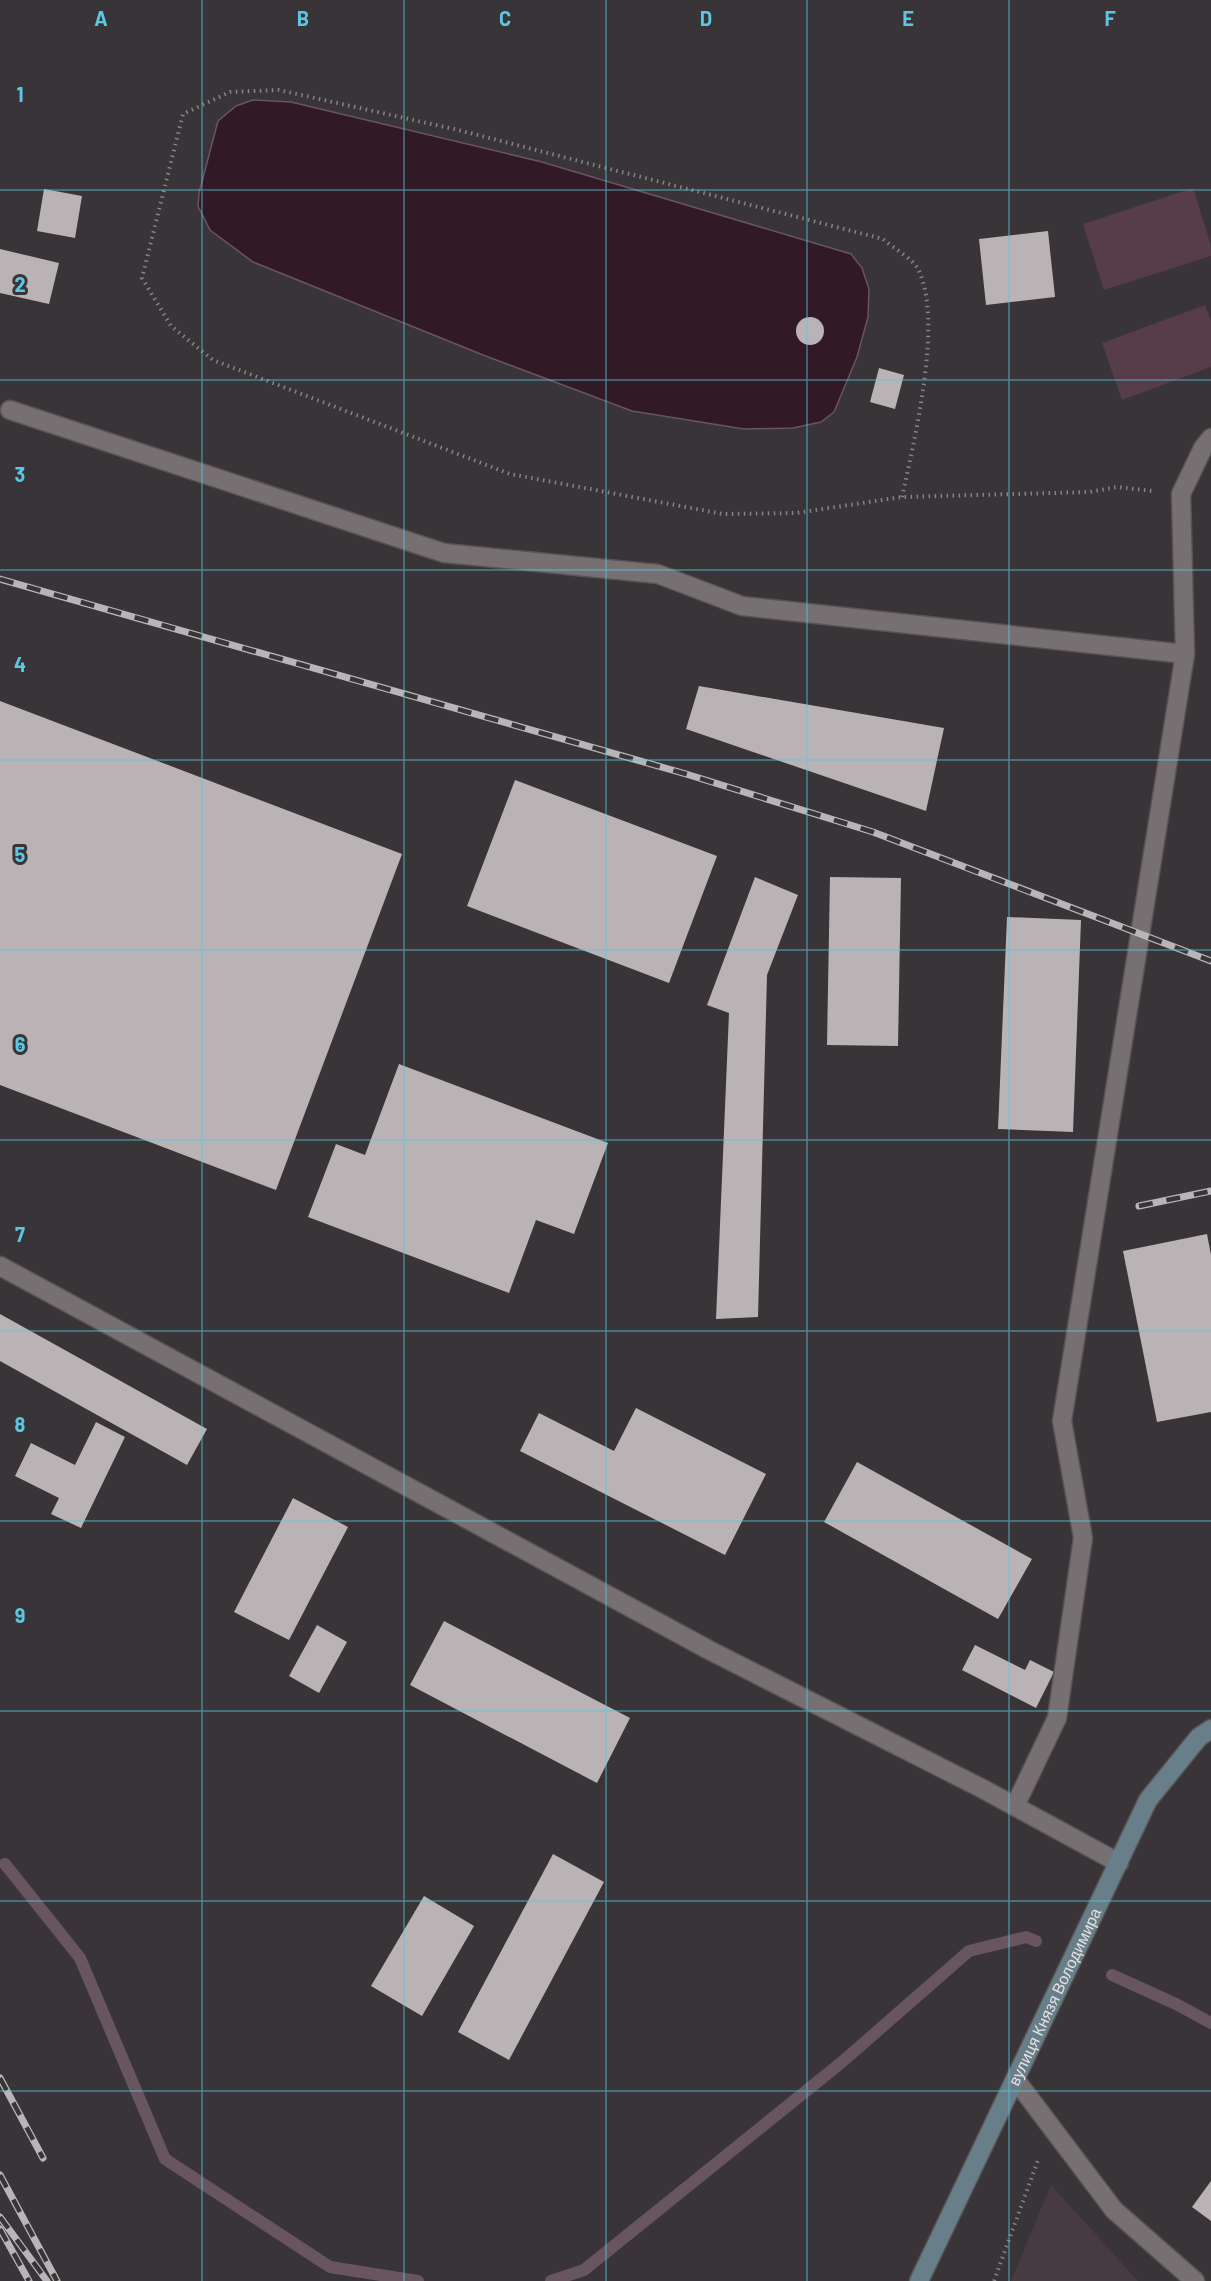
<svg xmlns="http://www.w3.org/2000/svg" width="1211" height="2281" font-family="Barlow,sans-serif">
	<style>
		.built { fill: #473b41 }
		.green { fill: #573c49 }
		.water { fill: #321926; stroke: #68555f; stroke-width: 1.5 }
		.lines { fill: none; stroke-linecap: round; stroke-linejoin: round }
		.stream { stroke: #68555f; stroke-width: 12 }
		.building { fill: #b9b3b6 }
		.service-casing { stroke: #575355; stroke-width: 21 }
		.secondary-casing { stroke: #575355; stroke-width: 21 }
		.path { stroke: #888386; stroke-width: 4; stroke-dasharray: 1.5 4.5; stroke-linecap: butt }
		.service { stroke: #767073; stroke-width: 18 }
		.secondary { stroke: #687f89; stroke-width: 18 }
		.rail-casing { stroke: #b9b4b7; stroke-width: 7 }
		.rail { stroke: #393437; stroke-width: 4.5; stroke-dasharray: 14; stroke-linecap: butt }
		.grid { fill: none; stroke: #5ac8e5; stroke-width: 1.5; stroke-opacity: 0.55 }
		.labels { text-anchor: middle; stroke-width: 6; stroke-linejoin: round; paint-order: stroke }
		.street-label { font-size: 16px; fill: #e6e2e4; stroke: #393437 }
		.grid-label { font-size: 20px; text-anchor: middle; font-weight: bold; fill: #5ac8e5; stroke: #393437; stroke-width: 6; stroke-linejoin: round; paint-order: stroke }
	</style>
	<rect width="100%" height="100%" fill="#393437"/>
	<path class="built" d="M1051,2185L1138,2281H1011Z"/>
	<g class="green">
		<path d="M1193,188L1211,245V256L1104,290L1083,224Z"/>
		<path d="M1205,305L1211,321V367L1122,400L1102,343Z"/>
	</g>
	<path class="water" d="M253,100L291,102L542,162L851,254L862,268L869,289L868,317L857,357L834,412L821,422L793,428L744,429L632,411L483,355L253,262L210,230L198,206L199,193L218,121L236,106Z"/>
	<g class="lines">
		<g class="stream">
			<path d="M5,1864L80,1958L165,2159L330,2267L418,2281"/>
			<path d="M1112,1975L1176,2004L1211,2023"/>
			<path d="M551,2281L584,2270L842,2062L969,1951L1026,1937L1036,1941"/>
		</g>
	</g>
	<g class="building">
		<path d="M44,189L82,196L75,238L37,231Z"/>
		<path d="M1048,231L1055,297L986,305L979,239Z"/>
		<path d="M0,249L59,263L49,304L0,293Z"/>
		<circle cx="810" cy="331" r="14"/>
		<path d="M879,368L904,375L895,409L870,402Z"/>
		<path d="M699,686L944,728L926,811L686,729Z"/>
		<path d="M0,701L402,854L276,1190L0,1085Z"/>
		<path d="M515,780L717,856L669,983L467,906Z"/>
		<path d="M755,877L798,895L767,975L758,1317L716,1319L729,1013L707,1005Z"/>
		<path d="M830,877L901,878L898,1046L827,1045Z"/>
		<path d="M1007,917L1081,920L1073,1132L998,1129Z"/>
		<path d="M399,1064L608,1143L574,1234L536,1220L509,1293L308,1217L336,1144L365,1155Z"/>
		<path d="M1207,1234L1211,1255V1412L1157,1422L1123,1251Z"/>
		<path d="M0,1314L207,1429L187,1465L0,1361Z"/>
		<path d="M636,1408L766,1474L725,1555L520,1451L539,1413L614,1451Z"/>
		<path d="M96,1422L125,1437L81,1528L51,1514L59,1498L15,1476L31,1443L75,1465Z"/>
		<path d="M857,1462L1032,1559L998,1619L824,1522Z"/>
		<path d="M293,1498L348,1527L289,1640L234,1612Z"/>
		<path d="M444,1621L630,1718L597,1783L410,1685Z"/>
		<path d="M317,1625L347,1642L319,1693L289,1676Z"/>
		<path d="M975,1645L1025,1670L1030,1660L1054,1672L1036,1708L962,1670Z"/>
		<path d="M553,1854L604,1882L509,2060L458,2032Z"/>
		<path d="M424,1896L474,1926L422,2016L371,1986Z"/>
		<path d="M1211,2181V2221L1192,2207Z"/>
	</g>
	<g class="lines">
		<defs>
			<g id="service">
				<path d="M10,410L444,553L658,574L742,606L1185,654"/>
				<path d="M0,1266L709,1650L983,1789L1119,1863"/>
				<path d="M1015,1806L1057,1718L1083,1538L1062,1421L1185,654L1181,494L1203,448L1211,438"/>
				<path d="M1015,2079L1114,2210L1195,2281"/>
			</g>
			<g id="secondary">
				<path id="s1" d="M919,2281L1148,1800L1199,1737L1211,1729"/>
			</g>
		</defs>
		<use href="#service" class="service-casing"/>
		<use href="#secondary" class="secondary-casing"/>
		<g class="path">
			<path d="M902,497C914,441 944,320 918,269C912,258 893,248 883,239L458,130L279,90L230,92L183,114L142,278L171,326L213,360L510,474L723,514L796,513L902,497L1090,492L1117,487L1153,491"/>
			<path d="M994,2281L1038,2160"/>
		</g>
		<use href="#service" class="service"/>
		<use href="#secondary" class="secondary"/>
		<defs>
			<g id="rail">
				<path d="M0,579L686,774L873,832L1211,961"/>
				<path d="M1139,1206L1211,1191"/>
				<path d="M0,2078L43,2158"/>
				<path d="M0,2175L57,2281"/>
				<path d="M0,2217L47,2281"/>
				<path d="M0,2229L29,2281"/>
			</g>
		</defs>
		<use href="#rail" class="rail-casing"/>
		<use href="#rail" class="rail"/>
	</g>
	<path class="grid" d="M202,0V2281M404,0V2281M606,0V2281M807,0V2281M1009,0V2281M0,190H1211M0,380H1211M0,570H1211M0,760H1211M0,950H1211M0,1140H1211M0,1331H1211M0,1521H1211M0,1711H1211M0,1901H1211M0,2091H1211"/>
	<g class="labels">
		<g class="street-label">
			<text dy="6" stroke="none"><textPath href="#s1" startOffset="315">вулиця Князя Володимира</textPath></text>
		</g>
	</g>
	<g class="grid-label">
		<text x="101" y="26">A</text>
		<text x="303" y="26">B</text>
		<text x="505" y="26">C</text>
		<text x="706" y="26">D</text>
		<text x="908" y="26">E</text>
		<text x="1110" y="26">F</text>
		<text x="20" y="102">1</text>
		<text x="20" y="292">2</text>
		<text x="20" y="482">3</text>
		<text x="20" y="672">4</text>
		<text x="20" y="862">5</text>
		<text x="20" y="1052">6</text>
		<text x="20" y="1242">7</text>
		<text x="20" y="1432">8</text>
		<text x="20" y="1623">9</text>
	</g>
</svg>
